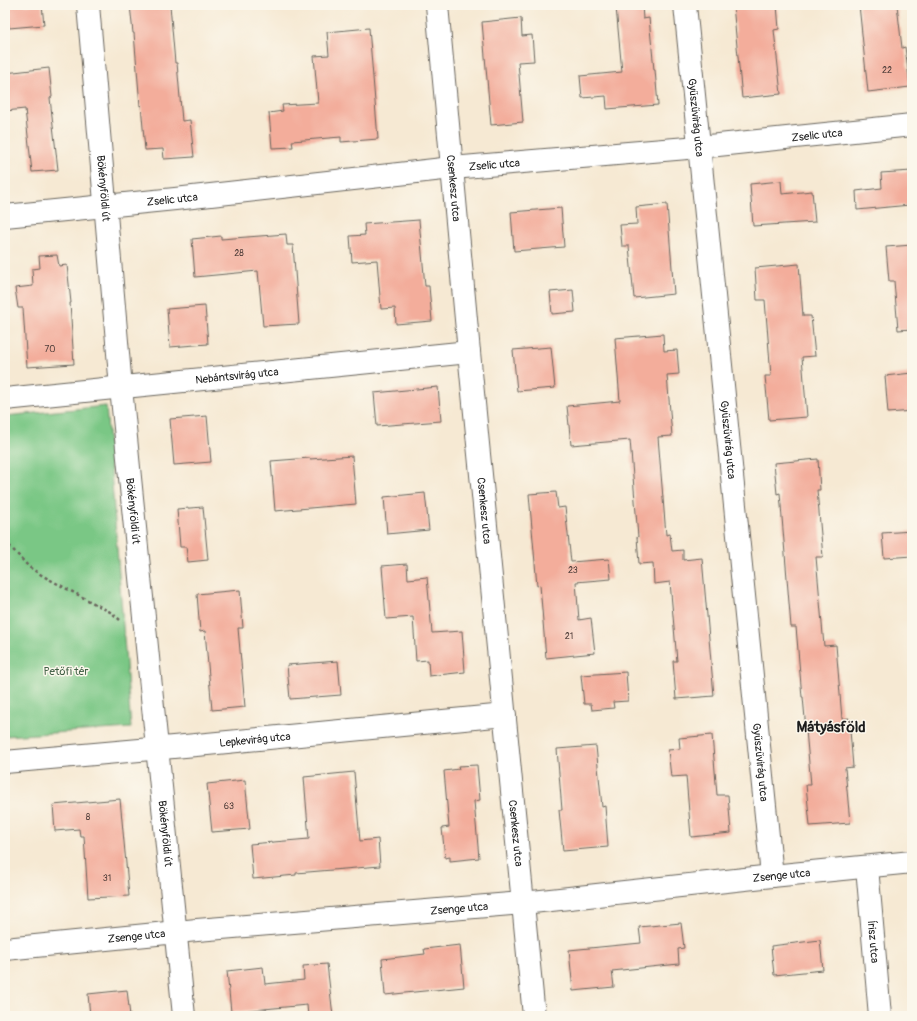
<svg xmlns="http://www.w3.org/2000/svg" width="917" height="1021" font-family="Pangolin,sans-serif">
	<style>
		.green { fill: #7ac785; stroke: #4b7250 }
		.building { fill: #f3ad9b }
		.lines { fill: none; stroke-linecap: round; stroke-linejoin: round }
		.minor-casing { stroke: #68645c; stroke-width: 24 }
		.path { stroke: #68645c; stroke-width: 2.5; stroke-dasharray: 3 3; stroke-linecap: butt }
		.minor { stroke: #fff; stroke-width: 22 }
		.labels { text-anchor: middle; stroke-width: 3; stroke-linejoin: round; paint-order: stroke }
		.number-label { font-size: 9px; fill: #52403c }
		.street-label { font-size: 11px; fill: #1c1c1c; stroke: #fbf7ec }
		.park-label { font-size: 11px; fill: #426046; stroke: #fbf7ec }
		.district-label { font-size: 15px; font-weight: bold; fill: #1c1c1c; stroke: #fbf7ec }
	</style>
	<rect width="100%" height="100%" fill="#fbf7ec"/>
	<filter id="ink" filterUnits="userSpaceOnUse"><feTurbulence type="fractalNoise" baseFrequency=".025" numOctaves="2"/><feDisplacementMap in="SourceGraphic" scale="8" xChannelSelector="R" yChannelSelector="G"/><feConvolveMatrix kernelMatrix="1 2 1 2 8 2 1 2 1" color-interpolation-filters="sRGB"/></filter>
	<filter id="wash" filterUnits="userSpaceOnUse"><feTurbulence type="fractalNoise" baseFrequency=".012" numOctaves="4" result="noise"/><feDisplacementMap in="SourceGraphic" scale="16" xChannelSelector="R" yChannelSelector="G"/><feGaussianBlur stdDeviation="0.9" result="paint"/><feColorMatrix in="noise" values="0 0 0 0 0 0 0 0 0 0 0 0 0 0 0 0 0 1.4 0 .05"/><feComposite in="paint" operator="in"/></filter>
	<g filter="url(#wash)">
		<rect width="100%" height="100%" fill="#f6e9d3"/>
		<path class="green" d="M106,406L131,728L5,736V416Z"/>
		<g id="blocks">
			<g class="building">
				<path d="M7,5H42L44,25L9,28Z"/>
				<path d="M130,5H170L175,63H177L182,121L190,120L194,157L164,159L163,149L145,150L141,105L140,106L134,33H133Z"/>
				<path d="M636,5H642L643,19L649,18L654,70H655L658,105L607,109L606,96L582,98L580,76L622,72L616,7Z"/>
				<path d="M733,5H777L779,29L774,30L781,94L742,98Z"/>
				<path d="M859,5H897L902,48L905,47L910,87L868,92Z"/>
				<path d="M521,18L522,36L532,35L534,61L518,62L523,122L491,125L482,22Z"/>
				<path d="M369,28L378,139L341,142V137L292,141L293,147L272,148L269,113L283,111L282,105L318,103L314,56L329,55L327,32Z"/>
				<path d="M49,68L52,97L50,98L58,170L32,172L25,109L5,111V73Z"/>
				<path d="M912,171V189H909L910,205L857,210L856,191L882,188L881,173Z"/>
				<path d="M781,181L782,194L812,191L815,222L753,226L750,184Z"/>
				<path d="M667,204L674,294L634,298L629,246H622L620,225L637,224L636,207Z"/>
				<path d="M561,208L564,247L514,251L511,212Z"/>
				<path d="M419,220L425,286H429L432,321L396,324L395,308L381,309L377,260L352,262L350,236L365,235L364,224Z"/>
				<path d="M286,234L287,245H293L299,324L263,326L258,271L195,277L192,239L221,236V239Z"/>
				<path d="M912,245V329L898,330L894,281H889L886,247Z"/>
				<path d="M57,255L59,266L67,265L71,303H70L74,364L27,367L23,308H18L15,288L33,286L32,269L40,268L39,256Z"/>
				<path d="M799,264L803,316H811L815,356L802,357L807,417L769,420L765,376H771L765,300H757L755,268Z"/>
				<path d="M573,290L575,312L552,314L550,292Z"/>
				<path d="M205,306L208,344L170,347L167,309Z"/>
				<path d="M663,334L664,351L677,350L679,374L667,375L672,436L658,437L666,535L670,534L672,551L683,550V560L702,558L714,696L676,699L673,661H677L670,582L654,584L653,563L639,564L637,537H638L630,440L571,445L567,406L620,401L615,338Z"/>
				<path d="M551,347L555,388L517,391L513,350Z"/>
				<path d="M912,373V411L888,413L885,376Z"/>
				<path d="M438,387L441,421L377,426L374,393Z"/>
				<path d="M207,416L211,462L174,465L170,419Z"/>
				<path d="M352,456L356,504L275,511L271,461L310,458V459Z"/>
				<path d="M818,459L820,490H817L823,557H816L824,646L836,645L842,719L849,718L853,767L845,768L850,823L810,826L806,785H811L803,697H802L796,627H791L780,493L777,494L774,463Z"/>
				<path d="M556,492L558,508L565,507L571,562L609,559L611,579L576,582L579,620L591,618L595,653L546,658L540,585L537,586L529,494Z"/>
				<path d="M425,493L429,530L387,534L384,497Z"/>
				<path d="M203,507L208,560L188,562L186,547H180L177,509Z"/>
				<path d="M912,531V556L884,558L882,533Z"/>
				<path d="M407,564L408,579L427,577L432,633L462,631L465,672L429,676L428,660L416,661L413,617L386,619L382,566Z"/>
				<path d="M240,590L243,628H238L245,707L212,710L205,631L200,632L197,594Z"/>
				<path d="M338,661L341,695L290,699L287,665Z"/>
				<path d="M626,672L628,701L613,702L614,708L592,710L591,704H584L581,675Z"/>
				<path d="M712,735L717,795H728L731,833L691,837L686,776L671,777L668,750L680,749L679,738Z"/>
				<path d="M596,746L602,807L605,806L608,847L563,851L559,810H562L557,749Z"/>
				<path d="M477,765L480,800L474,801L479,858L450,861V857L445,858L442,828L449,827L444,771L459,769L458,766Z"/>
				<path d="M354,772L360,841L378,839L380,866L296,873V875L253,879L250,844L309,839L304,777Z"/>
				<path d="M245,780L250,829L212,832L207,784Z"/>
				<path d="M120,799L129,896L88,898L84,836H80L79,829L55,831L53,805Z"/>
				<path d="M681,923L684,948L678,949L679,964L612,971L614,987L573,991L569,950L641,943L639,927Z"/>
				<path d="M820,940L823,970L774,975L771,946Z"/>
				<path d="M460,945L464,987L385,995L382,959L425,954L424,949Z"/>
				<path d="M327,964L333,1016H308L307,1005L231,1012L227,971L263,967L265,984L304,980L303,966Z"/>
				<path d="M127,990L130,1016H90L88,994Z"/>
			</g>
		</g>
	</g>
	<g filter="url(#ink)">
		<use href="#blocks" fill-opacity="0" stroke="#68645c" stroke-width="1"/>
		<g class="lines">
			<defs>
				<g id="minor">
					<path id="s1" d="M88,5L121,388L184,1016"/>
					<path id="s2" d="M437,5L469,352L534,1016"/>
					<path id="s3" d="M685,5L772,876"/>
					<path id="s4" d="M5,216L175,199L452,168L699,147L912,125"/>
					<path id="s5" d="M5,399L469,352"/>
					<path id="s6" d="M5,762L207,744L505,715"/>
					<path id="s7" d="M867,867L880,1016"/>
					<path id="s8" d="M5,949L197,930L523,903L772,876L912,862"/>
				</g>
			</defs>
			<use href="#minor" class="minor-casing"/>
			<path class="path" d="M5,541L29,567L43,576L112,613L120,620"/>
			<use href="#minor" class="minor"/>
		</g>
	</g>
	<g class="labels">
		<g class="number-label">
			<text x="887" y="73">22</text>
			<text x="239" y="256">28</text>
			<text x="50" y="352">70</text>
			<text x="573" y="573">23</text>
			<text x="569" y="639">21</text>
			<text x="229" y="809">63</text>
			<text x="88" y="820">8</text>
			<text x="107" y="881">31</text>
		</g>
		<g class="street-label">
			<text dy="4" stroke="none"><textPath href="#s3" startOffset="113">Gyűszűvirág utca</textPath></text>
			<text dy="4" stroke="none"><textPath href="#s4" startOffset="816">Zselic utca</textPath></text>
			<text dy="4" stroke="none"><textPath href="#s4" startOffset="492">Zselic utca</textPath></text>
			<text dy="4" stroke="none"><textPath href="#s1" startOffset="184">Bökényföldi út</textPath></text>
			<text dy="4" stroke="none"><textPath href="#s2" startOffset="184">Csenkesz utca</textPath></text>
			<text dy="4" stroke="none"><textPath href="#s4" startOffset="168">Zselic utca</textPath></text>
			<text dy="4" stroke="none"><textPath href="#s5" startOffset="233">Nebántsvirág utca</textPath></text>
			<text dy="4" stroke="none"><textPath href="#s3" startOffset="437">Gyűszűvirág utca</textPath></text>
			<text dy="4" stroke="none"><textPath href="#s1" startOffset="508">Bökényföldi út</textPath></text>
			<text dy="4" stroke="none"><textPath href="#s2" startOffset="508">Csenkesz utca</textPath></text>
			<text dy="4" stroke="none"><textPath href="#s6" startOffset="251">Lepkevirág utca</textPath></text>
			<text dy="4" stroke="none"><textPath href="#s3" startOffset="761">Gyűszűvirág utca</textPath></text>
			<text dy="4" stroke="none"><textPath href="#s1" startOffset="832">Bökényföldi út</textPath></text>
			<text dy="4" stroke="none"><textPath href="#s2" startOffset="832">Csenkesz utca</textPath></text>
			<text dy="4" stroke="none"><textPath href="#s8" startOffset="780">Zsenge utca</textPath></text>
			<text dy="4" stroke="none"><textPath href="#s8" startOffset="456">Zsenge utca</textPath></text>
			<text dy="4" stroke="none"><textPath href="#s8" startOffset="132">Zsenge utca</textPath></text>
			<text dy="4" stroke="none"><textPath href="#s7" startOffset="75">Írisz utca</textPath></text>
		</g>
		<g class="park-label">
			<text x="66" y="675">Petőfi tér</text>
		</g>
		<g class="district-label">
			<text x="831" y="732">Mátyásföld</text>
		</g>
	</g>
	<rect width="917" height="1021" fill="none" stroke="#fbf7ec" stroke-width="20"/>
</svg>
